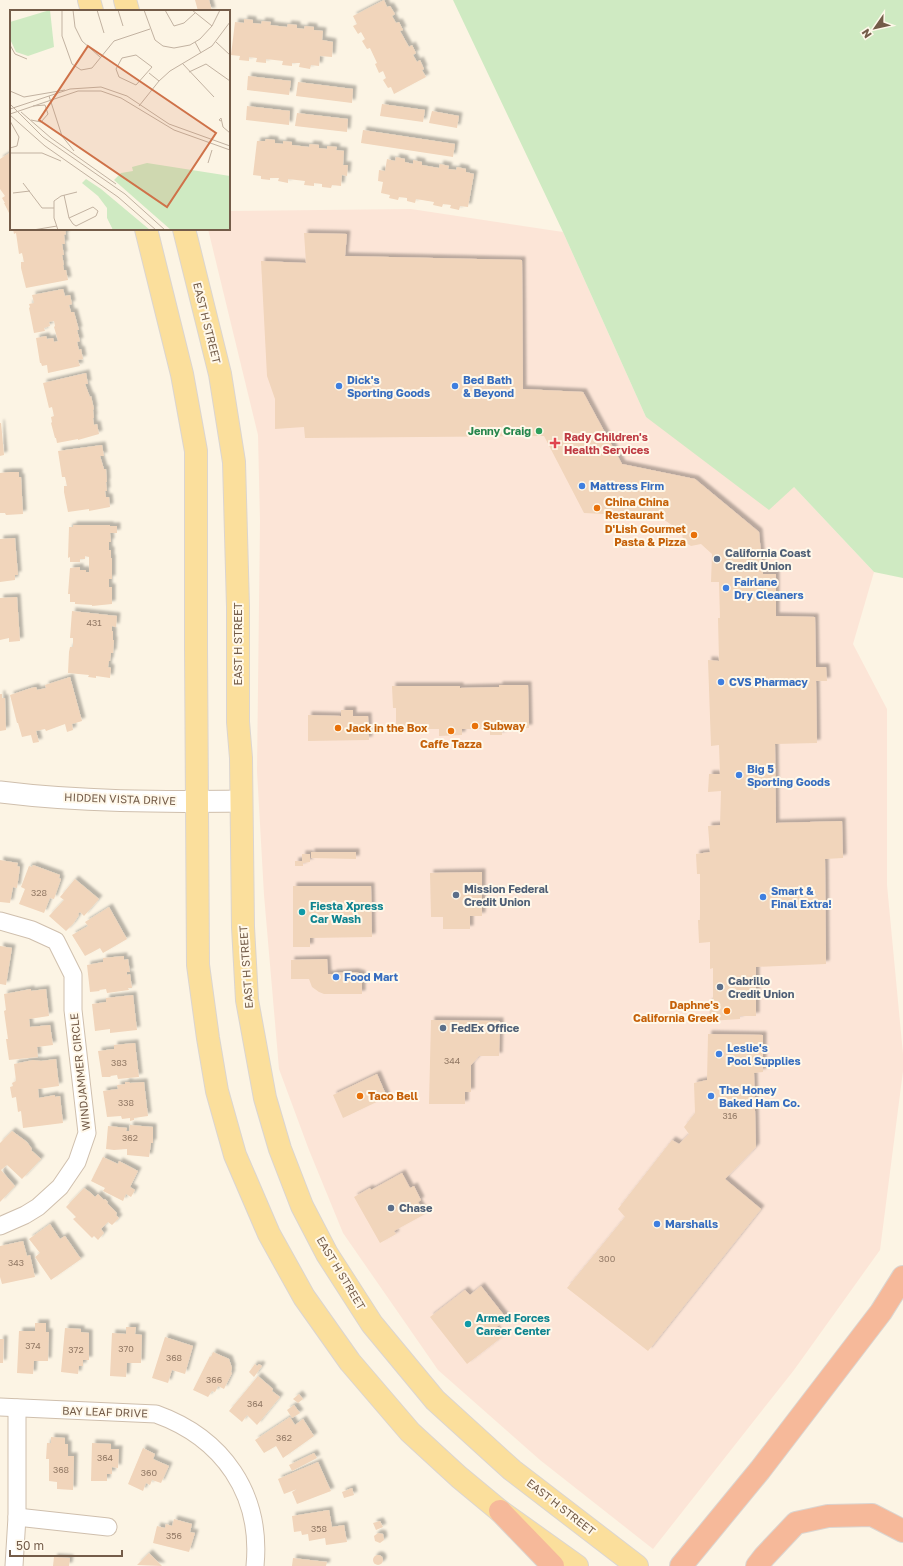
<svg xmlns="http://www.w3.org/2000/svg" width="903" height="1566" font-family="'Golos Text',sans-serif">
	<style>
		.commercial { fill: #fce5d7 }
		.grass { fill: #cfeac2 }
		.building { fill: #f1d5bb; filter: url(#shadow) }
		.lines { fill: none; stroke-linecap: round; stroke-linejoin: round }
		.minor-casing { stroke: #cfbfad; stroke-width: 19 }
		.tertiary-casing { stroke: #cfbfad; stroke-width: 23 }
		.primary-casing { stroke: #dbd5d0; stroke-width: 24 }
		.motorway-casing { stroke: #dbd5d0; stroke-width: 24 }
		.minor { stroke: #fff; stroke-width: 17 }
		.tertiary { stroke: #fff; stroke-width: 21 }
		.primary { stroke: #fbdf9c; stroke-width: 22 }
		.motorway { stroke: #f6b99a; stroke-width: 22 }
		.shop-dot { fill: #3f7fe0; stroke: #fff8ea; stroke-width: 1.5 }
		.leisure-dot { fill: #2e9e5b; stroke: #fff8ea; stroke-width: 1.5 }
		.health-dot { fill: #e0444e; stroke: #fff8ea; stroke-width: 1.5 }
		.food-dot { fill: #e8710a; stroke: #fff8ea; stroke-width: 1.5 }
		.service-dot { fill: #5c6f8a; stroke: #fff8ea; stroke-width: 1.5 }
		.culture-dot { fill: #0f9aa8; stroke: #fff8ea; stroke-width: 1.5 }
		.labels { text-anchor: middle; stroke-width: 4; stroke-linejoin: round; paint-order: stroke }
		.number-label { font-size: 9px; fill: #937a66 }
		.street-label { font-size: 11px; fill: #745c49; stroke: #fff8ea }
		.shop-label { font-size: 11px; font-weight: bold; fill: #366cbe; stroke: #fff8ea; text-anchor: start }
		.leisure-label { font-size: 11px; font-weight: bold; fill: #27864d; stroke: #fff8ea; text-anchor: end }
		.health-label { font-size: 11px; font-weight: bold; fill: #be3a42; stroke: #fff8ea; text-anchor: start }
		.food-label { font-size: 11px; font-weight: bold; fill: #c56008; stroke: #fff8ea; text-anchor: start }
		.service-label { font-size: 11px; font-weight: bold; fill: #4e5e75; stroke: #fff8ea; text-anchor: start }
		.culture-label { font-size: 11px; font-weight: bold; fill: #0d838f; stroke: #fff8ea; text-anchor: start }
		.inset-road { fill: none; stroke: #c2b2a1; stroke-width: 1 }
		.view { fill: #cf7249; fill-opacity: 0.15; stroke: #cf7249; stroke-width: 2 }
		.inset-edge { fill: none; stroke: #745c49; stroke-width: 2 }
	</style>
	<defs>
		<filter id="shadow"><feDropShadow dx="3.5" dy="-3.5" stdDeviation="1" flood-color="#0004"/></filter>
	</defs>
	<rect width="100%" height="100%" fill="#fcf4e4"/>
	<path class="commercial" d="M411,209L563,232L646,417L794,487L874,572L853,644L887,709V885L903,1054V1071L880,1250L794,1370L653,1549L540,1460L438,1370L343,1233L309,1150L279,1069L264,895L257,771L260,521L258,435L208,229H229V211Z"/>
	<path class="grass" d="M453,0H903V578L874,572L794,487L769,510L646,417L563,232Z"/>
	<g class="building">
		<path d="M195,0H209L212,11H198Z"/>
		<path d="M384,0L387,7L390,6L395,14L392,16L396,23L399,22L403,30L400,31L409,47L412,45L416,53L413,55L417,62L420,60L424,69L422,70L426,77L394,94L391,87L388,88L383,80L386,78L383,71L379,73L375,64L377,63L370,48L367,49L362,41L365,39L361,32L358,34L353,26L357,24L353,16Z"/>
		<path d="M244,19L253,20V23L261,24L262,21L271,22L270,25L287,27L288,24L297,25V28L304,29L305,26L314,27V30L323,31L322,40L333,42L332,57L320,56L319,66L311,65L310,69L299,67L300,63H292V66L282,65L283,61L266,59V63L256,62L257,58L249,57V61L239,60L240,56L231,55L235,22L244,23Z"/>
		<path d="M248,76L291,81L289,95L247,90Z"/>
		<path d="M298,82L353,89L352,103L296,96Z"/>
		<path d="M382,104L425,110L423,122L380,116Z"/>
		<path d="M247,106L290,111L289,125L246,120Z"/>
		<path d="M432,111L459,116L457,128L429,123Z"/>
		<path d="M297,113L348,119L347,132L295,126Z"/>
		<path d="M363,130L455,144L453,157L361,143Z"/>
		<path d="M266,139L275,140V143L283,144V141L292,142V145L309,147L310,144L319,145V148L327,149V146L337,147L336,150L344,151L343,165H348L347,176L342,175L341,186L332,185L331,188L322,187V184L314,183V186L304,185L305,181L288,179V183L278,181L279,178H270V180L261,179V176L253,175L257,141H265Z"/>
		<path d="M11,152V217L4,203H5L2,198L5,196L0,189V159Z"/>
		<path d="M396,157L405,159V162L413,164V160L422,162V165L439,168L440,164L449,166L448,169L456,170L457,167L466,169V172L474,174L468,207L460,206L459,210L450,208L451,205L443,204L442,207L433,205L434,202L416,199L415,203L407,201V198L399,197L398,200L389,198L390,195L381,193L383,182L378,181L379,170L385,171L387,159L395,161Z"/>
		<path d="M13,229H65L66,234L64,235L65,244H62L64,255H62L64,265H63L64,270H66L68,280L26,288L21,268V262H24L22,253L19,254L16,233L14,234Z"/>
		<path d="M304,233L347,234L345,256L522,260L523,389L583,392L622,464L695,479L759,532L763,574H776V616L815,617L816,667H826L827,681H816L817,743L775,744L776,823L842,821L843,858L825,859L826,964L756,967V1016H740V1019L710,1021L709,1002H713V968L710,969V942L699,943L698,920H700V874H697L696,854L710,852L708,826L720,825L721,791L708,792L709,774H720L719,745L711,746L708,660L719,661L718,618H720L719,582H711L712,554L701,544L691,546L683,541L682,532L660,517L584,513L544,436L305,438L304,427L275,429V399L267,376L261,261L306,263Z"/>
		<path d="M63,289L65,296L70,295L72,304L69,305L71,312H74L79,330H77L80,341L77,342L79,350L81,349L83,359L78,360L80,366L48,373L47,365L42,366L41,363H40L36,338L46,336L47,339L53,338L54,342L58,341L54,327L55,326L54,321L49,322L50,326L44,328L45,331L34,333L29,308L30,307L29,304L34,303L32,295Z"/>
		<path d="M86,373L88,384H85L90,397L91,396L94,409L93,410L94,418H93L94,425L97,424L99,434L78,440V439L57,443L56,438H55L51,423L52,422L51,417L54,416L52,407L49,408L43,383Z"/>
		<path d="M0,423H1L4,455L0,456Z"/>
		<path d="M102,445L104,456H100L104,469H106L107,482H106L107,491H105L106,497H109L110,507L89,511V509L68,512L64,492V486H67L65,477H62L58,451Z"/>
		<path d="M9,472H19V477H21L23,514L6,515L5,513H0V473Z"/>
		<path d="M73,525H110V526H117V533H110L111,542H109V550H111V558H112V579H109V587H112V604L92,606V605L75,604V602H70V594H68L70,568L80,567V570H86V572H89V557L85,556V559H80V562H70V557L68,558L69,527H73Z"/>
		<path d="M15,538L18,575H15V580L0,582V539Z"/>
		<path d="M17,597L20,641L9,642V638L0,640V598Z"/>
		<path d="M72,611L117,616L116,627L112,626V631H113V640H114L113,653H111L110,661H109L108,667L111,668L110,678L96,676V678L88,677L89,675L68,673L69,652L70,647H73V638H70Z"/>
		<path d="M70,677L82,721L72,724L73,730L67,732L65,724L46,731L45,729L36,731L39,742L33,743L31,735L22,737L18,723H17L10,695L31,688L36,687L37,690L46,688L45,685Z"/>
		<path d="M499,685H528L529,728L502,729V735H490V729H462V735L439,736V729H396V708H393L392,686H460V688L499,687Z"/>
		<path d="M0,694H2V698H5L6,730L0,731Z"/>
		<path d="M341,710H353V716H368L369,740L308,741V715L341,716Z"/>
		<path d="M311,852H356V859L311,858Z"/>
		<path d="M302,854H310V862L303,863V866H295V861H302Z"/>
		<path d="M0,860L18,863L17,866L20,867L17,888L13,887L10,903L0,902Z"/>
		<path d="M33,865L60,875L59,878L61,879L54,899L50,898L44,913L19,904L25,889L21,887L29,866L32,867Z"/>
		<path d="M482,872V916H470V929H443V917H431L430,873Z"/>
		<path d="M75,879L99,899L84,916L80,912L78,914L79,915L73,924L66,931L49,916L64,900L60,897Z"/>
		<path d="M293,886H371L372,937L310,938V947H293Z"/>
		<path d="M109,907L127,939L103,953L100,948L85,956L72,935L88,926L85,922Z"/>
		<path d="M0,946L12,948L6,985L0,984Z"/>
		<path d="M124,956V960L128,959L130,972H127V975L130,974L132,988H128L129,990L107,993L106,989L99,990L100,991L90,992L87,965L103,962V958Z"/>
		<path d="M327,959L328,974H333V973L355,972L362,974V994H324L319,992L312,987L309,979H291V960Z"/>
		<path d="M31,989V991L46,989L49,1016L29,1019L30,1027L50,1025L53,1045L37,1047L38,1057L9,1060L6,1039H8L4,1011L6,1010L4,994Z"/>
		<path d="M133,995L137,1030L110,1033V1029L95,1031L92,1004L106,1002V998Z"/>
		<path d="M431,1020L500,1021L499,1056H479L471,1065V1092H465V1104H429Z"/>
		<path d="M708,1034L763,1035V1072L754,1073L756,1147L725,1179L761,1209L648,1351L567,1288L625,1217L618,1209L672,1140L679,1144L689,1134L684,1127L695,1113L694,1083L707,1080Z"/>
		<path d="M135,1043L139,1077L118,1079L117,1075L110,1076L111,1077H102L98,1051L114,1049V1045Z"/>
		<path d="M56,1059L59,1086L38,1089L39,1098L55,1095V1097L60,1096L63,1123L23,1128L21,1111L18,1112L16,1097L12,1098L10,1087L13,1086L12,1083L16,1081L14,1064L33,1060L41,1061Z"/>
		<path d="M377,1074L387,1097L343,1118L333,1095Z"/>
		<path d="M125,1082H129L130,1083L144,1082L148,1116L134,1118V1120L130,1121V1118L122,1119L121,1116L107,1117L103,1091L118,1089L117,1085L125,1084Z"/>
		<path d="M130,1125L153,1127V1143H151L149,1157L127,1155V1149L114,1150L106,1149L108,1126L127,1128L126,1131H129Z"/>
		<path d="M12,1131L27,1142L32,1149L31,1150L41,1159L22,1179L7,1165L1,1170L15,1186L0,1202V1143Z"/>
		<path d="M103,1157L118,1164L119,1161L138,1171L130,1187L135,1190L131,1197L126,1194L123,1201L103,1191L105,1188L91,1181Z"/>
		<path d="M402,1173L410,1188L414,1186L421,1200L418,1202L425,1214L394,1231L396,1234L380,1243L354,1197L370,1188L371,1190Z"/>
		<path d="M84,1188L91,1193L95,1197L98,1194L104,1200L105,1199L108,1202L107,1203L117,1213L116,1215L119,1218L112,1225L108,1222L101,1229L104,1233L98,1240L94,1236L92,1238L73,1219L76,1217L66,1207Z"/>
		<path d="M50,1224L60,1239L65,1236L81,1259L51,1280L35,1257L40,1253L29,1239Z"/>
		<path d="M23,1241L27,1256L30,1255L35,1277L2,1284L0,1277V1246Z"/>
		<path d="M481,1286L507,1319L495,1328L502,1337L467,1364L430,1317L465,1290L470,1295Z"/>
		<path d="M35,1323H46V1332H49L48,1361H34L33,1374L17,1373L19,1331H35Z"/>
		<path d="M126,1327H136L135,1334L142,1335L141,1363H127L126,1377L110,1376L112,1333L126,1334Z"/>
		<path d="M65,1328L81,1329V1332L89,1333V1360H83V1366H79L78,1374L61,1372Z"/>
		<path d="M165,1337L193,1346L185,1374L172,1370L168,1383L152,1378Z"/>
		<path d="M0,1339H4L3,1363H0Z"/>
		<path d="M213,1352L229,1359L232,1368L231,1372L232,1373L224,1389L218,1386L215,1392L212,1391L208,1397L193,1390L210,1356L211,1357Z"/>
		<path d="M255,1364L257,1366L259,1364L262,1366L254,1377L249,1372Z"/>
		<path d="M258,1376L273,1389L272,1391L280,1397L257,1425L247,1415L242,1422L229,1411Z"/>
		<path d="M299,1394L303,1399L298,1403L293,1399Z"/>
		<path d="M294,1405L300,1413L292,1418L287,1410Z"/>
		<path d="M290,1417L295,1425L303,1419L314,1436L283,1458L276,1446L264,1453L255,1440Z"/>
		<path d="M51,1437L65,1438V1444H68V1456H74L73,1490L57,1489V1482L49,1481V1459H46L47,1443H51Z"/>
		<path d="M92,1443L111,1444V1449H119L118,1468L112,1467V1474H107V1481H91Z"/>
		<path d="M143,1448L155,1454L153,1459L169,1466L161,1483L152,1480L150,1485L146,1483L143,1491L128,1484Z"/>
		<path d="M314,1453L317,1458L292,1471L289,1465Z"/>
		<path d="M318,1462L331,1491L297,1504L292,1492L297,1489L284,1494L278,1479Z"/>
		<path d="M352,1488L354,1495L344,1498L342,1492Z"/>
		<path d="M329,1510L332,1527L344,1525L347,1542L326,1545L325,1538L309,1541L308,1534L302,1535L301,1531L294,1532L292,1516Z"/>
		<path d="M174,1519L192,1524L190,1532L195,1533L189,1552L153,1543L157,1526L165,1528L166,1524L172,1526Z"/>
		<path d="M380,1521L383,1527L376,1530L373,1523Z"/>
		<path d="M378,1533L383,1534L384,1540L380,1543L375,1541L374,1536Z"/>
		<path d="M149,1553L162,1566L137,1565Z"/>
		<circle cx="378" cy="1560" r="5"/>
		<path d="M54,1557L70,1558L69,1566H53Z"/>
		<path d="M293,1558L327,1562L326,1566H292Z"/>
	</g>
	<g class="lines">
		<defs>
			<g id="minor">
				<path d="M0,921L32,930L56,941L73,975V1010L87,1133L77,1162L60,1187L38,1207L25,1215L0,1226"/>
				<path d="M0,1407L156,1414C223,1438 262,1494 255,1566"/>
				<path d="M17,1517L108,1527"/>
				<path d="M14,1566L17,1517V1408"/>
			</g>
			<path id="tertiary" d="M0,792C80,802 161,802 241,801"/>
			<g id="primary">
				<path d="M89,0L92,11"/>
				<path d="M125,0L128,11"/>
				<path d="M146,229L182,374L196,451V647L198,965L208,1038L217,1091L235,1155L269,1234L304,1297L350,1362L410,1432L459,1477L500,1511L577,1566"/>
				<path d="M184,229L220,374L234,462L238,607V722L241,758L243,927L247,1000L265,1098L280,1149L302,1206L327,1254L372,1324L435,1400L512,1470L637,1566"/>
			</g>
			<g id="motorway">
				<path d="M500,1511L553,1566"/>
				<path d="M681,1566L760,1470L881,1312L903,1277"/>
				<path d="M757,1566L764,1557L796,1523L828,1516L872,1515L903,1531"/>
			</g>
		</defs>
		<use href="#minor" class="minor-casing"/>
		<use href="#tertiary" class="tertiary-casing"/>
		<use href="#primary" class="primary-casing"/>
		<use href="#motorway" class="motorway-casing"/>
		<use href="#minor" class="minor"/>
		<use href="#tertiary" class="tertiary"/>
		<use href="#primary" class="primary"/>
		<use href="#motorway" class="motorway"/>
	</g>
	<g class="shop-dot">
		<circle cx="339" cy="386" r="4"/>
		<circle cx="455" cy="386" r="4"/>
		<circle cx="582" cy="486" r="4"/>
		<circle cx="726" cy="588" r="4"/>
		<circle cx="721" cy="682" r="4"/>
		<circle cx="739" cy="775" r="4"/>
		<circle cx="763" cy="897" r="4"/>
		<circle cx="336" cy="977" r="4"/>
		<circle cx="719" cy="1054" r="4"/>
		<circle cx="711" cy="1096" r="4"/>
		<circle cx="657" cy="1224" r="4"/>
	</g>
	<circle class="leisure-dot" cx="539" cy="431" r="4"/>
	<path class="health-dot" d="M553 437h4v4h4v4h-4v4h-4v-4h-4v-4h4z"/>
	<g class="food-dot">
		<circle cx="597" cy="508" r="4"/>
		<circle cx="694" cy="535" r="4"/>
		<circle cx="475" cy="726" r="4"/>
		<circle cx="338" cy="728" r="4"/>
		<circle cx="451" cy="731" r="4"/>
		<circle cx="727" cy="1011" r="4"/>
		<circle cx="360" cy="1096" r="4"/>
	</g>
	<g class="service-dot">
		<circle cx="717" cy="559" r="4"/>
		<circle cx="456" cy="895" r="4"/>
		<circle cx="720" cy="987" r="4"/>
		<circle cx="443" cy="1028" r="4"/>
		<circle cx="391" cy="1208" r="4"/>
	</g>
	<g class="culture-dot">
		<circle cx="302" cy="912" r="4"/>
		<circle cx="468" cy="1324" r="4"/>
	</g>
	<g class="labels">
		<g class="number-label">
			<text x="94" y="626">431</text>
			<text x="39" y="896">328</text>
			<text x="452" y="1064">344</text>
			<text x="119" y="1066">383</text>
			<text x="126" y="1106">338</text>
			<text x="730" y="1119">316</text>
			<text x="130" y="1141">362</text>
			<text x="607" y="1262">300</text>
			<text x="16" y="1266">343</text>
			<text x="33" y="1349">374</text>
			<text x="126" y="1352">370</text>
			<text x="76" y="1353">372</text>
			<text x="174" y="1361">368</text>
			<text x="214" y="1383">366</text>
			<text x="255" y="1407">364</text>
			<text x="284" y="1441">362</text>
			<text x="105" y="1461">364</text>
			<text x="61" y="1473">368</text>
			<text x="149" y="1476">360</text>
			<text x="319" y="1532">358</text>
			<text x="174" y="1539">356</text>
		</g>
		<g class="street-label">
			<text transform="translate(207 323) rotate(76)" y="4">EAST H STREET</text>
			<text transform="translate(238 644) rotate(-90)" y="4">EAST H STREET</text>
			<text transform="translate(120 799) rotate(2)" y="4">HIDDEN VISTA DRIVE</text>
			<text transform="translate(246 967) rotate(-94)" y="4">EAST H STREET</text>
			<text transform="translate(80 1072) rotate(-96)" y="4">WINDJAMMER CIRCLE</text>
			<text transform="translate(341 1273) rotate(59)" y="4">EAST H STREET</text>
			<text transform="translate(105 1412) rotate(2)" y="4">BAY LEAF DRIVE</text>
			<text transform="translate(561 1507) rotate(38)" y="4">EAST H STREET</text>
		</g>
		<g class="shop-label">
			<text x="347" y="384">Dick's<tspan x="347" dy="13">Sporting Goods</tspan></text>
			<text x="463" y="384">Bed Bath<tspan x="463" dy="13">&amp; Beyond</tspan></text>
			<text x="590" y="490">Mattress Firm</text>
			<text x="734" y="586">Fairlane<tspan x="734" dy="13">Dry Cleaners</tspan></text>
			<text x="729" y="686">CVS Pharmacy</text>
			<text x="747" y="773">Big 5<tspan x="747" dy="13">Sporting Goods</tspan></text>
			<text x="771" y="895">Smart &amp;<tspan x="771" dy="13">Final Extra!</tspan></text>
			<text x="344" y="981">Food Mart</text>
			<text x="727" y="1052">Leslie's<tspan x="727" dy="13">Pool Supplies</tspan></text>
			<text x="719" y="1094">The Honey<tspan x="719" dy="13">Baked Ham Co.</tspan></text>
			<text x="665" y="1228">Marshalls</text>
		</g>
		<g class="leisure-label">
			<text x="531" y="435">Jenny Craig</text>
		</g>
		<g class="health-label">
			<text x="564" y="441">Rady Children's<tspan x="564" dy="13">Health Services</tspan></text>
		</g>
		<g class="food-label">
			<text x="605" y="506">China China<tspan x="605" dy="13">Restaurant</tspan></text>
			<text x="686" y="533" text-anchor="end">D'Lish Gourmet<tspan x="686" dy="13">Pasta &amp; Pizza</tspan></text>
			<text x="483" y="730">Subway</text>
			<text x="346" y="732">Jack in the Box</text>
			<text x="451" y="748" text-anchor="middle">Caffe Tazza</text>
			<text x="719" y="1009" text-anchor="end">Daphne's<tspan x="719" dy="13">California Greek</tspan></text>
			<text x="368" y="1100">Taco Bell</text>
		</g>
		<g class="service-label">
			<text x="725" y="557">California Coast<tspan x="725" dy="13">Credit Union</tspan></text>
			<text x="464" y="893">Mission Federal<tspan x="464" dy="13">Credit Union</tspan></text>
			<text x="728" y="985">Cabrillo<tspan x="728" dy="13">Credit Union</tspan></text>
			<text x="451" y="1032">FedEx Office</text>
			<text x="399" y="1212">Chase</text>
		</g>
		<g class="culture-label">
			<text x="310" y="910">Fiesta Xpress<tspan x="310" dy="13">Car Wash</tspan></text>
			<text x="476" y="1322">Armed Forces<tspan x="476" dy="13">Career Center</tspan></text>
		</g>
	</g>
	<g transform="translate(10 10)">
		<rect width="220" height="220" fill="#fcf4e4"/>
		<path d="M40,0L44,37L18,46L6,42L0,29V12ZM137,153L220,166V220H161L104,170L111,163L123,161L122,157ZM76,169L91,179L140,220H103L97,208V198L88,186L72,173Z" fill="#cfeac2"/>
		<path class="inset-road" d="M52,0V26L62,54L71,60L82,58L104,31L140,19M63,0L65,17L72,31L90,47M87,0L94,23M108,0L113,16M134,0L145,30L153,36L164,38L180,35L190,29L202,16L210,0M155,0L164,16L174,13L185,3M182,0L202,16M185,32L191,43M206,32L220,45M0,35L5,44L17,49M126,45L142,57L126,75L109,67L106,59L112,48ZM172,53L204,87M179,62L196,54L220,71M139,63L149,71M0,81L14,87L55,80M39,86L52,126L64,141M0,94L33,127L115,184L155,220M129,96L149,71L160,61L202,36L220,12M0,99L60,79L91,77L117,86L159,114L220,136M11,102L41,128L106,174M0,104L68,81H91L111,88L164,120L220,140M0,105L35,136L108,187L146,220M21,110L31,112L38,104L35,95L23,96M0,111L9,127L7,136L0,138M211,111L209,110L211,108L213,117L220,123M0,143H32L51,151M198,153L202,140M13,173L32,198H44M3,183L20,181M54,185L59,208M83,197L88,201L86,206L66,216L63,214L59,208ZM23,220L47,216M48,220L44,208V191L51,186L67,182"/>
		<path class="view" d="M78,36L206,123L157,197L29,110Z"/>
		<rect width="220" height="220" class="inset-edge"/>
	</g>
	<g transform="translate(875 28) rotate(236)" stroke="#fff8ea" stroke-width="3" paint-order="stroke">
	<path d="M0-3L7 15L0 10L-7 15Z" fill="#745c49"/>
	<text y="-6" font-size="11" font-weight="bold" text-anchor="middle" fill="#745c49">N</text>
	</g>
	<path d="M10 1550v6h112v-6" fill="none" stroke="#745c49" stroke-width="2"/>
	<text x="16" y="1550" font-size="12" fill="#745c49" stroke="#fff8ea" stroke-width="3" paint-order="stroke">50 m</text>
</svg>
